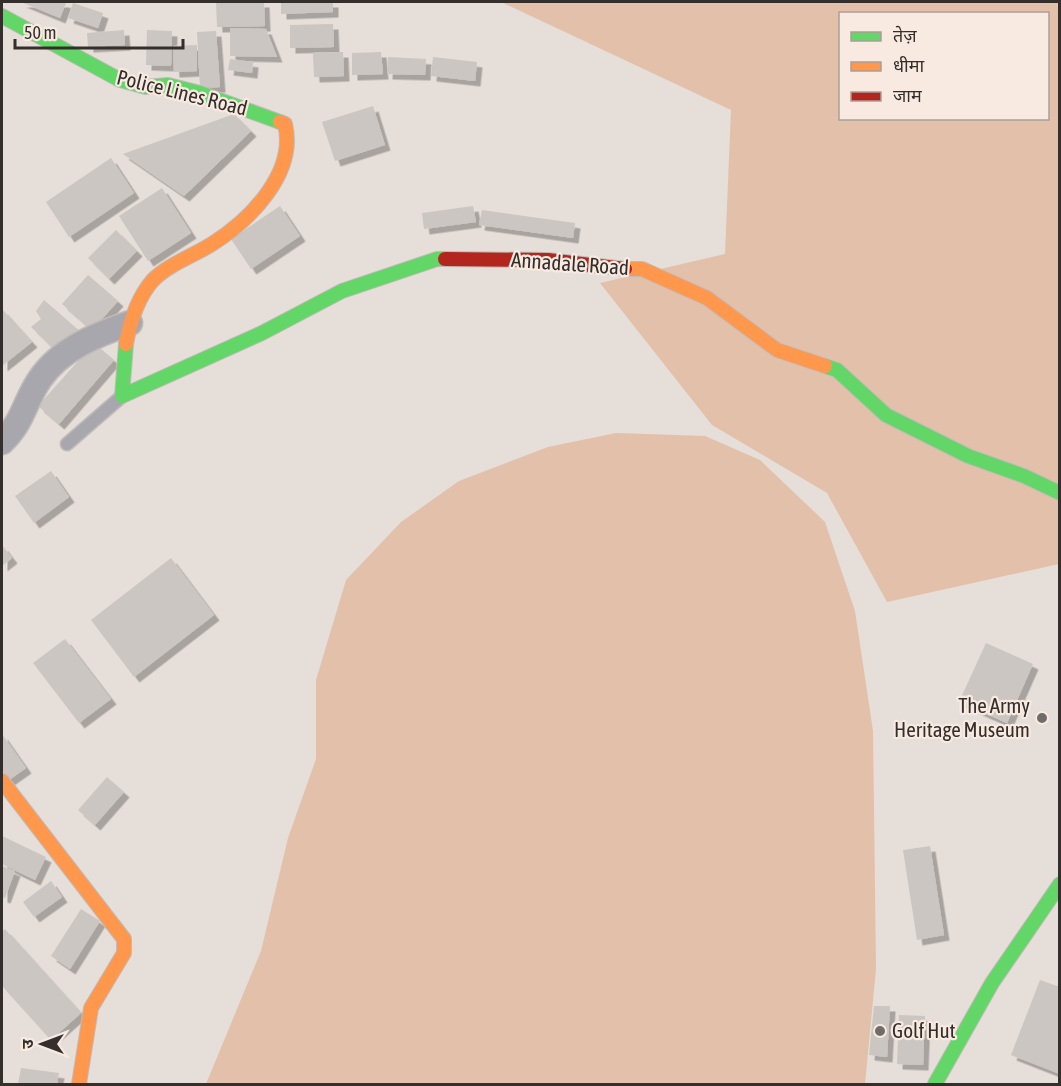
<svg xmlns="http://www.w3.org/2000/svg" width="1061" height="1086" font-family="'Asap Condensed','Noto Sans Devanagari',sans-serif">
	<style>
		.green { fill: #e3c0a9; fill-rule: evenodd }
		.building { fill: #cbc6c2; filter: url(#shadow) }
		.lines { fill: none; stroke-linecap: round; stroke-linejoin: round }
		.lane-casing { stroke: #c1bbb7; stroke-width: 15 }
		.street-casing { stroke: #c1bbb7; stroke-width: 27 }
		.fast-casing { stroke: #c1bbb7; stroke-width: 16 }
		.slow-casing { stroke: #c1bbb7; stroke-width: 16 }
		.jam-casing { stroke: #c1bbb7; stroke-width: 16 }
		.lane { stroke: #a8a7ad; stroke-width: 12 }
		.street { stroke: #a8a7ad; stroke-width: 24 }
		.fast { stroke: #63d668; stroke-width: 14 }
		.slow { stroke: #ff974d; stroke-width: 14 }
		.jam { stroke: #b3261e; stroke-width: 14 }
		.poi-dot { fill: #726c69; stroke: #f8eae1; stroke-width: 2 }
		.labels { text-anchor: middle; stroke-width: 4.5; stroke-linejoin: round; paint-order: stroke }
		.street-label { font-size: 21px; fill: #342f2c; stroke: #f8eae1 }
		.poi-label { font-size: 21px; fill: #342f2c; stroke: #f8eae1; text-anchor: end }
	</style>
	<defs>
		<filter id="shadow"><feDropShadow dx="5.5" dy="5.5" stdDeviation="0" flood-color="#0004"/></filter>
	</defs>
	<rect width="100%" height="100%" fill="#e5ded9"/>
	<g class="green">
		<path d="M501,2H1059V564L887,602L827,493L712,425L600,283L725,254L731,110ZM840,14H1048V118H840Z"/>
		<path d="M616,433L705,436L760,460L825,522L855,611L873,731L876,969L865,1084H206L261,951L288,838L316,759V680L346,580L401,522L459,481L548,447Z"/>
	</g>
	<g class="building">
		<path d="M21,2H63L66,3L60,18Z"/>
		<path d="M216,2H264L265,26L217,27Z"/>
		<path d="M281,2H333V12L281,14Z"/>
		<path d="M73,3L103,13L98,28L68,18Z"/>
		<path d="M333,24L334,47L290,48V25Z"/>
		<path d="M230,28L266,29L277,57L230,56Z"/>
		<path d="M124,30L125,45L88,47L87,33Z"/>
		<path d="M147,30L172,31L171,66L146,65Z"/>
		<path d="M216,31L220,87L200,88L197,32Z"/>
		<path d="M197,45V71L174,72L173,46Z"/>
		<path d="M343,52L344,76L314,77L313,53Z"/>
		<path d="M381,52L383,74L352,75V53Z"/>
		<path d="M388,57L426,59L425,75L387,74Z"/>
		<path d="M433,57L477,62L475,81L431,76Z"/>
		<path d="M230,59L253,62L252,73L228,70Z"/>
		<path d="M373,106L385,145L335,161L322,122Z"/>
		<path d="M234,114L251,131L184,196L123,154Z"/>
		<path d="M111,158L134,193L69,237L46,202Z"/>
		<path d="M162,188L191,233L148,261L119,216Z"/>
		<path d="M280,206L300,236L251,269L231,239Z"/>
		<path d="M473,206L476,222L424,229L422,213Z"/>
		<path d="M482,210L575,223L573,238L479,225Z"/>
		<path d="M116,230L137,251L109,279L88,258Z"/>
		<path d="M88,275L118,301L92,330L62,304Z"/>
		<path d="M44,300L83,334L67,346L62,340L52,347L31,327L41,319L36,311Z"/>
		<path d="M2,309L32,342L2,366Z"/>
		<path d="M94,343L114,360L59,424L38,406Z"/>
		<path d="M51,471L69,497L34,523L15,496Z"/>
		<path d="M2,545L12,558L2,566Z"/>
		<path d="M171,558L214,615L134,677L91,620Z"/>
		<path d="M65,639L111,699L79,723L33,663Z"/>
		<path d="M986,643L1033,664L1007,723L959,702Z"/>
		<path d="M2,734L26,768L9,780L2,770Z"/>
		<path d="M107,777L124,792L95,825L78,810Z"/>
		<path d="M2,836L46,857L35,880L2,864Z"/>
		<path d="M930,846L944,935L917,940L903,850Z"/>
		<path d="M2,866L15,871L5,898L2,897Z"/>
		<path d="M51,881L62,897L34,917L23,902Z"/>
		<path d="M81,909L100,921L70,969L51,956Z"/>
		<path d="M5,929L81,1013L51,1040L2,986V932Z"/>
		<path d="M1040,980L1060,987V1074L1011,1055Z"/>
		<path d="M874,1006H890L887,1057L869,1055Z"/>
		<path d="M899,1015L925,1016L923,1065L897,1064Z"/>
		<path d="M21,1068L59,1073L57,1084H18Z"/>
	</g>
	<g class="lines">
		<defs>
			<path id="lane" d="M67,444L121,397"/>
			<path id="street" d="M2,442C24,421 24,402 40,379C60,349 98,334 130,323"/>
			<g id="fast">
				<path d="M2,16L120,80L146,87L168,85L200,93L280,122"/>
				<path d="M126,344L122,396L262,333L342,291L437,259H445"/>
				<path d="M825,366L837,370L886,415L968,456L1024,476L1060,493"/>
				<path d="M935,1084L992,983L1060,884"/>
			</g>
			<g id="slow">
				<path d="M625,269H642L707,298L777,350L825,366"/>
				<path d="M126,344C130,322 138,297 153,280C169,264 193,256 212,244C250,220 297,173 285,124L280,122"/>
				<path d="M2,781L124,939V953L91,1008L79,1084"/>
			</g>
			<path id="jam" d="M445,259L548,260L625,269"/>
		</defs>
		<use href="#lane" class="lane-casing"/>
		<use href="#street" class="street-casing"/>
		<use href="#fast" class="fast-casing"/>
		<use href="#slow" class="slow-casing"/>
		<use href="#jam" class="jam-casing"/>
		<use href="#lane" class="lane"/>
		<use href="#street" class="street"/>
		<use href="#fast" class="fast"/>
		<use href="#slow" class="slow"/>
		<use href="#jam" class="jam"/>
	</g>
	<g class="poi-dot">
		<circle cx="1042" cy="718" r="6"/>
		<circle cx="880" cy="1031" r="6"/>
	</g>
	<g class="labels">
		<g class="street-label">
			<text transform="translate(182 93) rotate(14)" y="7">Police Lines Road</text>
			<text transform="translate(570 264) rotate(4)" y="7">Annadale Road</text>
		</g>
		<g class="poi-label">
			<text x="1030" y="713">The Army<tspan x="1030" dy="24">Heritage Museum</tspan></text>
			<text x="892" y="1038" text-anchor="start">Golf Hut</text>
		</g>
	</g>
	<rect width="1061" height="1086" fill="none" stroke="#342f2c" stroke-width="6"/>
	<rect x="839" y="12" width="210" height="108" fill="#f8eae1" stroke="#aa9f99" stroke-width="1.5"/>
	<rect x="851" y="32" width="30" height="9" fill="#63d668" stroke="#aa9f99" stroke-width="1.5"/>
	<text x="893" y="42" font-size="18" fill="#342f2c">तेज़</text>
	<rect x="851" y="62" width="30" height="9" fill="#ff974d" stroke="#aa9f99" stroke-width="1.5"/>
	<text x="893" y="72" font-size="18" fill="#342f2c">धीमा</text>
	<rect x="851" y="92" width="30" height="9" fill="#b3261e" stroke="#aa9f99" stroke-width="1.5"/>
	<text x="893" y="102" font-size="18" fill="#342f2c">जाम</text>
	<g transform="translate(42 1044) rotate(270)" stroke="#f8eae1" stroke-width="4.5" paint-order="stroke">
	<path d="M0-4.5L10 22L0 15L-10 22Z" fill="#342f2c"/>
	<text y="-9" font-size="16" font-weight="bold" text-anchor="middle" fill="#342f2c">उ</text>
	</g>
	<path d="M15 39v9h168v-9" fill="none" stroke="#342f2c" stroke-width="3"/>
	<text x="24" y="39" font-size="18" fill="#342f2c" stroke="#f8eae1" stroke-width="4.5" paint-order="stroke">50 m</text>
</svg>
